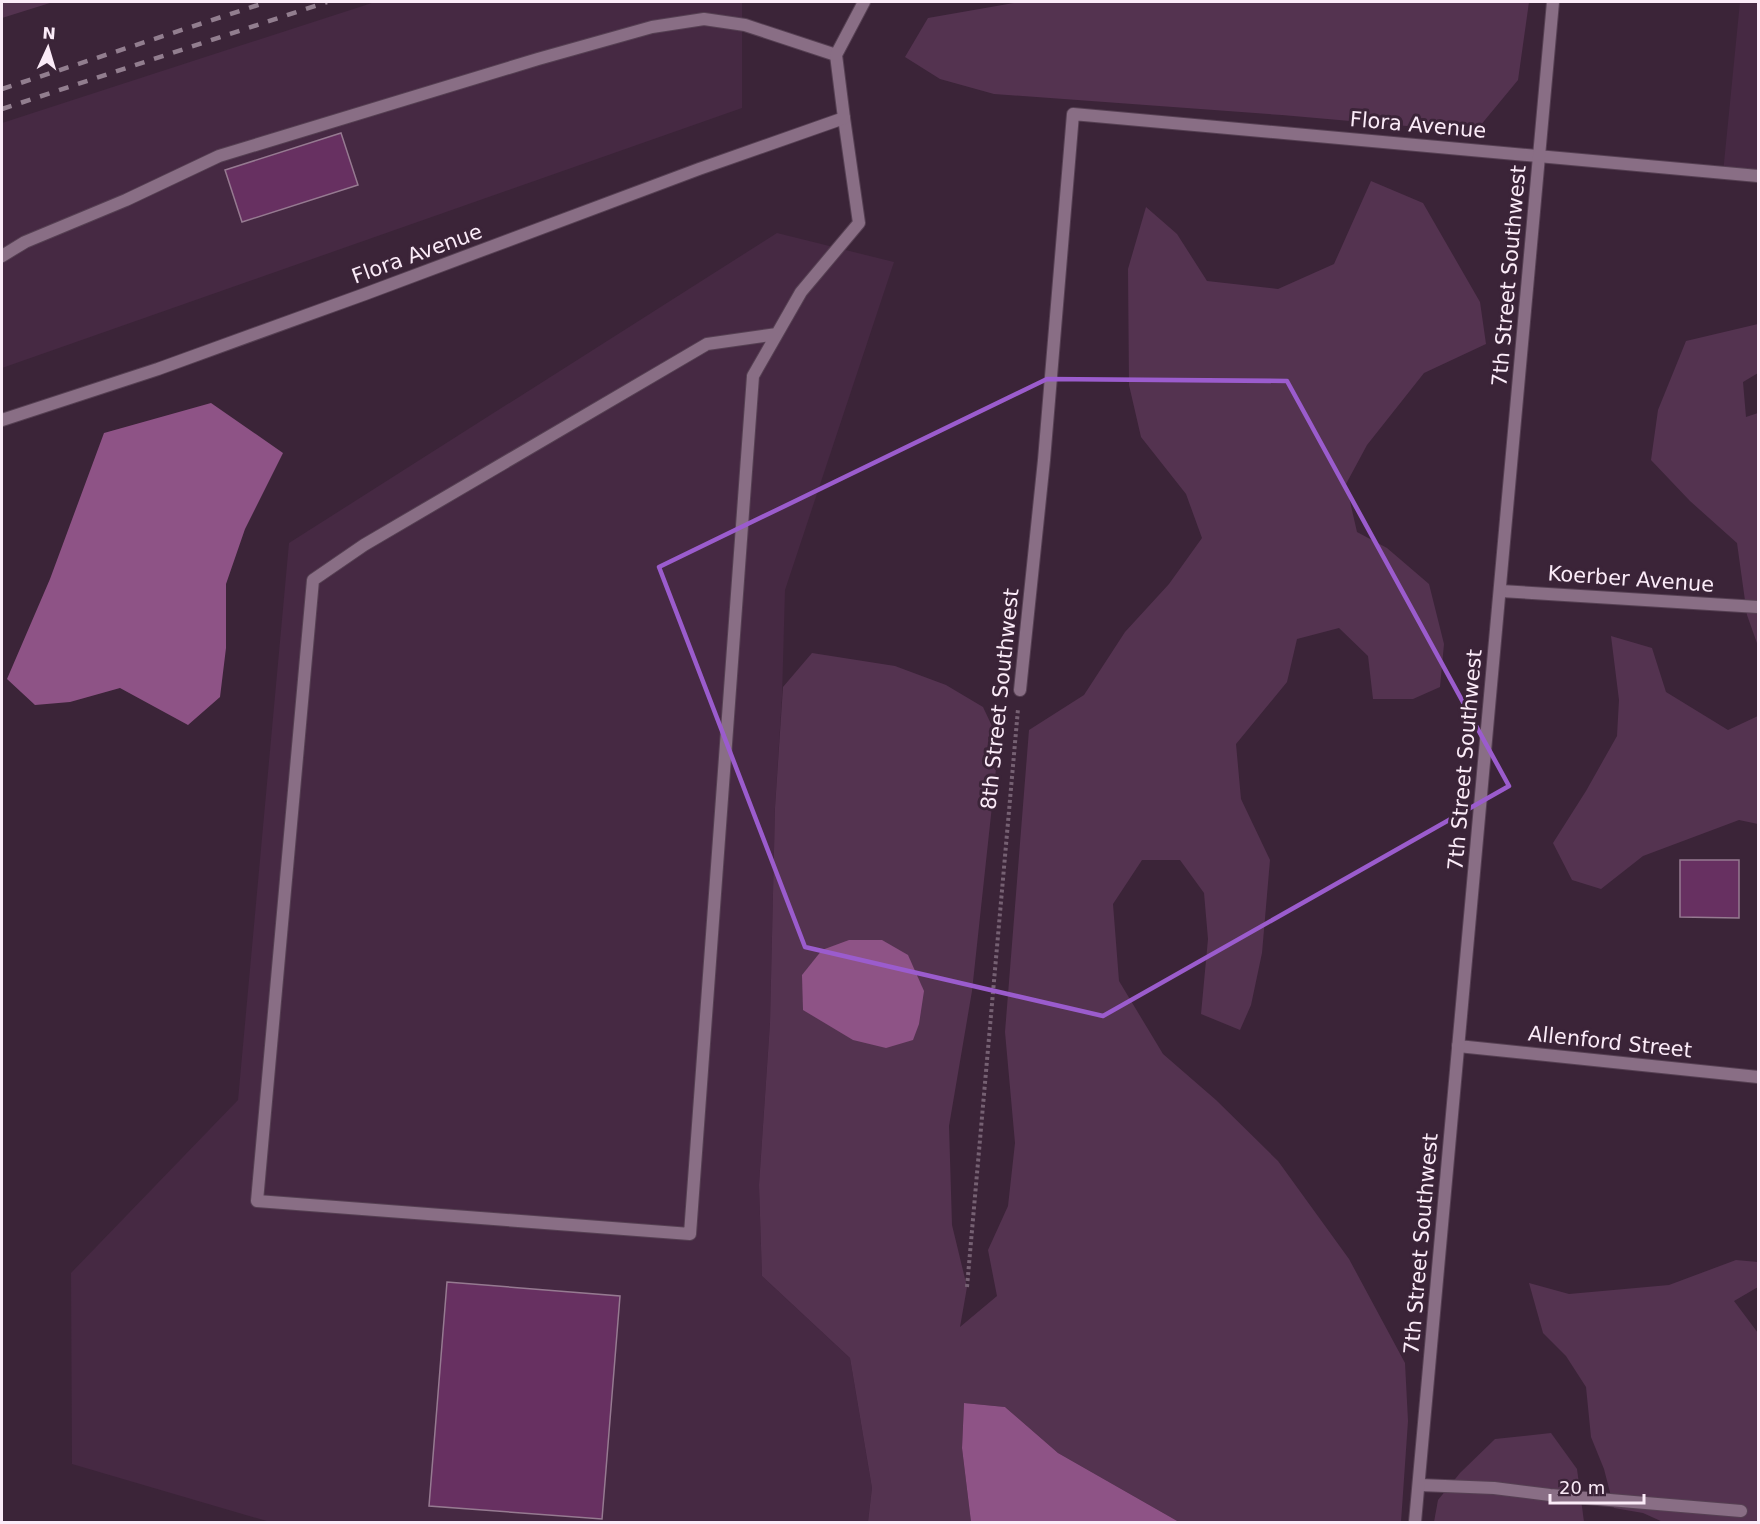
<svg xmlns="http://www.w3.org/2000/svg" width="1760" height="1524" font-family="'DejaVu Sans',sans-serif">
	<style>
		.built { fill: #462943 }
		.green { fill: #543350 }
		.water { fill: #8e5386 }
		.building { fill: #673061; stroke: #967a91; stroke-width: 1.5 }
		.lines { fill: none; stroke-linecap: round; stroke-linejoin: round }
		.lane-casing { stroke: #564053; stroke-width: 14 }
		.street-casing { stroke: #564053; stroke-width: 14 }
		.path { stroke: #766173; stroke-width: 4; stroke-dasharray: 3 3; stroke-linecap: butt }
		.lane { stroke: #896e85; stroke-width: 12 }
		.street { stroke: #896e85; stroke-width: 12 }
		.rail { stroke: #927e8f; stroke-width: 4.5; stroke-dasharray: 10 10; stroke-linecap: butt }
		.marked { fill: none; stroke: #9b5ccd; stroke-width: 4.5; stroke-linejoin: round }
		.labels { text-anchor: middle; stroke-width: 6; stroke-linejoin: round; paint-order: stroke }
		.street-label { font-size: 21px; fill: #fbebf8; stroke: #3b2438 }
	</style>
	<rect width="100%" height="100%" fill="#3b2438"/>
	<g class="built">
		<path d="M375,2H742V108L2,368V123Z"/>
		<path d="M1740,2H1758V176L1723,173Z"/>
		<path d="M777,233L894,262L785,590L782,697L775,808L770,1023L759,1185L762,1276L850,1358L872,1488L868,1522H270L72,1464L71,1273L238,1100L289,543Z"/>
	</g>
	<g class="green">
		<path d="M2,2H53L2,18Z"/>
		<path d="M1020,2H1529L1518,80L1475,132L1282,115L994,94L940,79L905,57L928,18Z"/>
		<path d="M1371,181L1423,203L1480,302L1486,344L1424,373L1367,445L1346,484L1357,532L1387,548L1429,584L1444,644L1440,687L1413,699H1373L1368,656L1339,628L1297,639L1287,682L1236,744L1241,799L1270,860L1262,953L1251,1005L1240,1030L1201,1014L1208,939L1204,893L1180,860H1142L1113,904L1119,981L1163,1054L1216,1100L1278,1161L1349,1259L1405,1363L1408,1421L1401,1522H1179L1058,1453L1005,1407L964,1403L962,1448L971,1522H868L872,1488L850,1358L762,1276L759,1185L770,1023L775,808L783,687L812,653L895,666L946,685L983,707L999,741L972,991L949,1126L952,1225L967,1287L960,1327L997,1296L988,1250L1008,1206L1015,1143L1005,1032L1029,730L1084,695L1125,632L1169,584L1202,538L1186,494L1141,437L1129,385L1128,269L1146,207L1177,234L1207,281L1278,289L1334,264Z"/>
		<path d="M1758,324V373L1743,382L1746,417L1758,413V646L1747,615L1737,543L1690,501L1651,460L1658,410L1686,341Z"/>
		<path d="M1611,636L1652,648L1666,692L1728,730L1758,716V824L1739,820L1643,856L1601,889L1572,880L1553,843L1586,791L1617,736L1619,700Z"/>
		<path d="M1736,1260L1758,1262V1287L1734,1301L1758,1333V1522H1663L1643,1513L1614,1508L1604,1469L1591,1437L1586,1387L1566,1356L1543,1333L1529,1283L1569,1294L1669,1285Z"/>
		<path d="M1551,1433L1577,1469L1584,1522H1434L1438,1500L1460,1473L1495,1439Z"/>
	</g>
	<g class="water">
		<path d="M211,403L283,453L245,529L226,584V648L220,697L188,725L120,688L70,702L35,705L7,679L50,579L104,433Z"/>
		<path d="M849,940H882L908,955L924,991L919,1024L913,1040L886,1048L853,1040L803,1010L802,975L822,950Z"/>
		<path d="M964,1403L1005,1407L1058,1453L1179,1522H971L962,1448Z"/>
	</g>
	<g class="building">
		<path d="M341,133L358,185L242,222L225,170Z"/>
		<path d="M1680,860H1739V918L1680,917Z"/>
		<path d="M447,1282L620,1296L602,1519L429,1506Z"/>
	</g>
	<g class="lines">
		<defs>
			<g id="lane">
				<path d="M2,256L25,242L126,200L219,156L538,59L652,27L704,19L745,25L836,55"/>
				<path d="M777,334L707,344L364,545L313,580L257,1201L690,1234L753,376L801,292L859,223L844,118"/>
			</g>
			<g id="street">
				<path d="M2,420L158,369L365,294L699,169L844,118L836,55L864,2"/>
				<path d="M1501,591L1758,607"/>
				<path d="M1020,690L1044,460L1073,114L1758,176"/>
				<path d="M1458,1046L1758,1077"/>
				<path d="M1420,1485L1494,1488L1550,1495L1741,1511"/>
				<path d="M1415,1522L1553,2"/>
			</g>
		</defs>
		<use href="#lane" class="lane-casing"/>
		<use href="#street" class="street-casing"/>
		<path class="path" d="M967,1287L1018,709"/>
		<use href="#lane" class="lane"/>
		<use href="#street" class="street"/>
		<g class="rail">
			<path d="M2,89L267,2"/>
			<path d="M2,109L327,2"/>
		</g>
	</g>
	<path class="marked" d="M1047,379L1287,381L1509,786L1103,1016L805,947L659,567Z"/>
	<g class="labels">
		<g class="street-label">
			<text transform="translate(1418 125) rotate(5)" y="7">Flora Avenue</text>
			<text transform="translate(417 254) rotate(-20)" y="7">Flora Avenue</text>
			<text transform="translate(1509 276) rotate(-85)" y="7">7th Street Southwest</text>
			<text transform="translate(1631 579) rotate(4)" y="7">Koerber Avenue</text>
			<text transform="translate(1000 699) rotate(-84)" y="7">8th Street Southwest</text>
			<text transform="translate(1465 760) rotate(-85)" y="7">7th Street Southwest</text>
			<text transform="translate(1610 1042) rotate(6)" y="7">Allenford Street</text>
			<text transform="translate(1421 1244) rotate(-85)" y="7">7th Street Southwest</text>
		</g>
	</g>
	<rect width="1760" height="1524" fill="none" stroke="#fbebf8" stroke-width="6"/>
	<g transform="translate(48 48) rotate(4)" stroke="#3b2438" stroke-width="4.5" paint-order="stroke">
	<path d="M0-4.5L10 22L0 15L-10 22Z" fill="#fbebf8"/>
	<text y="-9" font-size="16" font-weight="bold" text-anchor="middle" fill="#fbebf8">N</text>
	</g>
	<path d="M1550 1494v9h94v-9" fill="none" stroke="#fbebf8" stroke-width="3"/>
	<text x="1559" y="1494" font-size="18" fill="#fbebf8" stroke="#3b2438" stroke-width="4.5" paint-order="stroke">20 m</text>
</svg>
